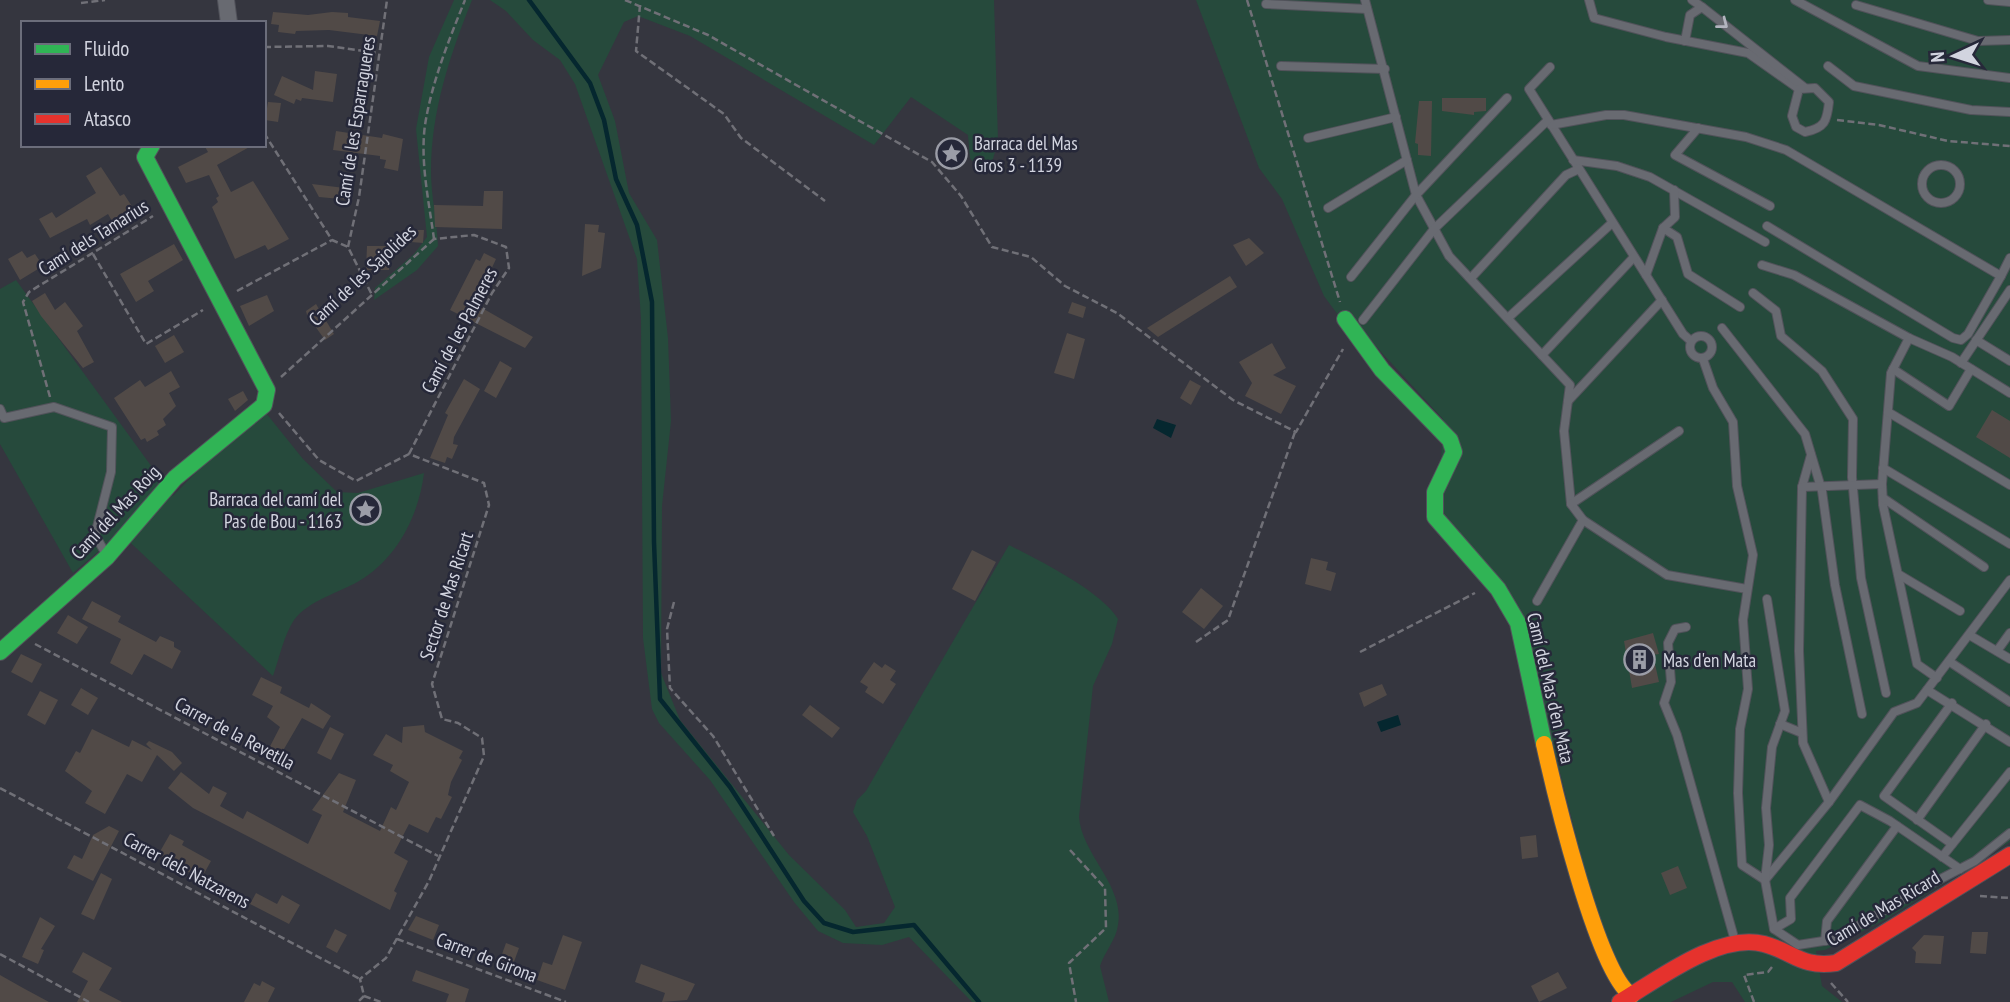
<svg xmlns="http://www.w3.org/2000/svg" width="2010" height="1002" font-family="'PT Sans Narrow',sans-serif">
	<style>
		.green { fill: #264a3c }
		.water { fill: #05272f }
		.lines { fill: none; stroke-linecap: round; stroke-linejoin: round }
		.stream { stroke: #05272f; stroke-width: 4.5 }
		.building { fill: #514a47 }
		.lane-casing { stroke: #51525a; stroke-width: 10 }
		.street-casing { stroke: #51525a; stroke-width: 18 }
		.fast-casing { stroke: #51525a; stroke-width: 18 }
		.slow-casing { stroke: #51525a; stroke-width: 18 }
		.jam-casing { stroke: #51525a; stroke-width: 18 }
		.path { stroke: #707077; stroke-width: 2.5; stroke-dasharray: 7 3.5; stroke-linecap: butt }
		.lane { stroke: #686a71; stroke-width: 8 }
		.street { stroke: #686a71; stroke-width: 16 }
		.fast { stroke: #30b455; stroke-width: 16 }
		.slow { stroke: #ff9f0a; stroke-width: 16 }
		.jam { stroke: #e5322d; stroke-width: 16 }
		.oneway { stroke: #b2b4be }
		.labels { text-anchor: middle; stroke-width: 5; stroke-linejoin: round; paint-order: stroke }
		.street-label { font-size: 19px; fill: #d2d4df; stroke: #262839 }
		.poi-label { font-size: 19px; fill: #d2d4df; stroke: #262839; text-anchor: start }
	</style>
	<rect width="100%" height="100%" fill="#35363f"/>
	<g class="green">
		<path d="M454,0H472C450,55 431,111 431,171C431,196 437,221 438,246L417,270L374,300L375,288L414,254L427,237L416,129L429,57Z"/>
		<path d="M490,0H994L998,141L991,166L979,169L970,158L968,135L911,97L874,145L690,36L638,16L624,22L598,75L615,121L629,193L657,240L668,338L671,421L662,506L661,673L680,720L789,855L845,910L856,927L884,923L895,907L867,836L853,812L857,800L866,791L1009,545C1040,561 1101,591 1118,619L1112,644L1093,686L1079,817C1082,855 1125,886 1118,925C1116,940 1105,951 1100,966L1109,1002H972L909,937L882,945L843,943L818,931L794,902L710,780L659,723L652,709L643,638L641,319L637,259L575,84L560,60L533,40L506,11Z"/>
		<path d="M1196,0H2010V842L1881,922L1825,950L1816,951L1822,986L1842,1002H1745L1732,982H1713L1671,1002H1635L1609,947L1586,875L1518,607L1439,507L1443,419L1358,327L1341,319L1324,296L1282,199L1259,168Z"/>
		<path d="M16,280L173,496L200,468L266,413L303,459L337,492L358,493L424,473C419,515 397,559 359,581C339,593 309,600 294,620C284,635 279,659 273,676L120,533L73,573L0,444V289Z"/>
	</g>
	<g class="water">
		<path d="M1157,419L1176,425L1171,438L1153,428Z"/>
		<path d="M1398,715L1401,725L1381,732L1377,722Z"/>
	</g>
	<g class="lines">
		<path class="stream" d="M529,0L590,83L604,120L616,179L637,225L652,302L654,542L660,699L730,787L804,901L824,923L853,932L914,925L979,1002"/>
	</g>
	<g class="building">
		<path d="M273,12L308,15L332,12L348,13V17L380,21L377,36L329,30L296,31L295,34L278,32L279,25L271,24Z"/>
		<path d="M315,71L337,74L333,102L302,98L301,101L296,99L294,104L274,95L282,76L313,90Z"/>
		<path d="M1442,98H1486V111L1474,112V115L1442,111Z"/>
		<path d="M1419,101H1432L1431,156L1418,155V144L1415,143Z"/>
		<path d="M268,102L281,103L278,122L265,120Z"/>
		<path d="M336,131L382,138L383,134L403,139L398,171L384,168L386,160L380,159V156L333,150Z"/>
		<path d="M204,145H253L217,165L231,192L253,181L289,239L268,250L265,245L235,259L212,207L218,202L216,198L219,196L209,175L186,183L178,167L208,152Z"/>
		<path d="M101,167L120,196L124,194L133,208L112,221L108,214L90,225L87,219L50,238L39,219L52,212L56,218L96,193L86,176Z"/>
		<path d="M312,184L353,189L351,200L319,197Z"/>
		<path d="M484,191H503L502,229L435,227L434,205L483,206Z"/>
		<path d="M585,224L599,225L598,232L605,233L601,268L582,276Z"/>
		<path d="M411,230H424L423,243L411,242Z"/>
		<path d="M1249,238L1264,253L1246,266L1233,245Z"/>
		<path d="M174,244L183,260L148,281L154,291L136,302L120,274Z"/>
		<path d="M367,246H390L389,270H366Z"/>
		<path d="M22,251L27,258L35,254L43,266L20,280L8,259Z"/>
		<path d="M484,253L496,259L475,304L533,337L525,348L450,310L476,259L480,261Z"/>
		<path d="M1230,276L1237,287L1158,337L1147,328Z"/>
		<path d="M45,293L55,310L65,302L83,326L77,331L94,362L83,368L41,316L32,301Z"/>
		<path d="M267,295L274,311L249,326L240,306Z"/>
		<path d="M1072,302L1086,307L1083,318L1068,313Z"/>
		<path d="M316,304L334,334L325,340L307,315L306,311Z"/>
		<path d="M1067,333L1085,339L1074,379L1054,373Z"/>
		<path d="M174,335L184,352L165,363L155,346Z"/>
		<path d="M1272,343L1286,368L1273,375L1296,386L1281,414L1245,396L1252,383L1239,362Z"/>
		<path d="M500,361L512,368L496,398L484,391Z"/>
		<path d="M171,371L180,387L169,393L176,406L163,419L166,425L157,431L159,435L147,442L145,438L141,440L114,398L140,380L145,387Z"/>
		<path d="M464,379L480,389L454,437L453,444L458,445L452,459L447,457L445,463L430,458L448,415L445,413Z"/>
		<path d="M1190,380L1201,386L1191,405L1180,398Z"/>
		<path d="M243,391L248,400L235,411L228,399Z"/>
		<path d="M1992,410L2010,421V458L1976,437Z"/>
		<path d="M972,550L996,562L975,601L952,589Z"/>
		<path d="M1311,558L1328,562L1326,570L1336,573L1331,591L1305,584Z"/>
		<path d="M1201,588L1223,606L1204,629L1182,612Z"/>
		<path d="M92,601L121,616L118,622L156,642L160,636L174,642V647L181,651L172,669L144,654L132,675L110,663L121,639L82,619Z"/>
		<path d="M68,615L88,627L77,644L57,633Z"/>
		<path d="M1653,633L1659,654L1653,655L1659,682L1632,688L1624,641Z"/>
		<path d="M21,654L42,664L32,683L11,672Z"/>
		<path d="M874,662L882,668L885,664L896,671L890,680L896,684L883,704L865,692L868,687L860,682Z"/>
		<path d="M261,677L282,687L280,693L309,708L311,703L331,716L323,729L302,718L277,761L265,756L280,727L267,717L273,706L252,695Z"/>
		<path d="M1382,684L1387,695L1364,707L1359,693Z"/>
		<path d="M81,688L98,698L88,715L71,705Z"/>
		<path d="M40,691L58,700L45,725L27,715Z"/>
		<path d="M810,705L840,728L832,738L802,715Z"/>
		<path d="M424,725L425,732L463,751L459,758L462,760L451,782L448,795L452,797L441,819L436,817L428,833L409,824L394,853L408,861L394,891L397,893L390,910L193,808L168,788L181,772L209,794L213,786L227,793L220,806L243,819L247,811L308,844L322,815L312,810L339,773L356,780L343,812L380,831L391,807L396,810L409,782L390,771L393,765L373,755L386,734L402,743L403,727Z"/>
		<path d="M330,727L344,734L331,760L317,753Z"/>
		<path d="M92,729L129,747L132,740L152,750L146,744L149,741L172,752L182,763L174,771L157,755L142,782L127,774L105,814L85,803L92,791L65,771L76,751L80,753Z"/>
		<path d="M109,826L119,831L93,881L67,868L74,855L82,859L93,835Z"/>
		<path d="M170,834L184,841L182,845L211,861L201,879L158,855Z"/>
		<path d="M1536,835L1538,857L1522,859L1520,837Z"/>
		<path d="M1678,866L1687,888L1670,895L1661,873Z"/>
		<path d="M101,873L112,879L94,920L81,914Z"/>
		<path d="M256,893L277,904L282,895L300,905L289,924L250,904Z"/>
		<path d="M416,916L439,925L433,940L408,930Z"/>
		<path d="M40,917L55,926L41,949L44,950L38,964L22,957Z"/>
		<path d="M335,929L347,935L337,953L326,947Z"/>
		<path d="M1972,932H1988L1986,954L1970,953Z"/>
		<path d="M563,935L582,942L565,990L537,980L543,962L552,965Z"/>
		<path d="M1924,935L1944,936L1941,964L1915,963L1916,952L1912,948Z"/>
		<path d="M506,943L519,948L511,970L498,965Z"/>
		<path d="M83,952L112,968L99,990L122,1002H77L88,981L72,972Z"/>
		<path d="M641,964L695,984L687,1000L662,1002L665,993L635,982Z"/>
		<path d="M416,970L469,989L465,1002H446L449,994L412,981Z"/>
		<path d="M1558,972L1567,988L1539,1002L1531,986Z"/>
		<path d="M0,975L23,988L49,1002H0Z"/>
		<path d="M262,981L275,988L268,1002H244L254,983L260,986Z"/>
	</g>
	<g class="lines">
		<defs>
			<g id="lane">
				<path d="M1365,0L1416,195L1449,256L1570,385L1564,431L1571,504L1583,520L1667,575L1747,589"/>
				<path d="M1589,0L1594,18L1666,37L1748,53L1799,89"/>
				<path d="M1692,0L1702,7"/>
				<path d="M1795,0L1918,66L2010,78"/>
				<path d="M1988,0L2010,2"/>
				<path d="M1266,4L1367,9"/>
				<path d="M1856,5L1978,41L2010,40"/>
				<path d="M1685,41L1690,15L1702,7L1805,88"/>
				<path d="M1281,66L1385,69"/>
				<path d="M1828,66L1854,86L1971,110L2010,112"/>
				<path d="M1550,67L1529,89L1683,334L1691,341"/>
				<path d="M1815,88L1829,102C1827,121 1825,128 1805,132L1796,127L1792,116L1799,89Z"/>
				<path d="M1551,125L1606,115H1624L1746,137L1786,150L2001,276L1968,334L1961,340L1953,338L1767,226"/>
				<path d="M1698,128L1675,155L1770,206"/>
				<path d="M1308,138L1396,117"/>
				<path d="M1573,160L1617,166L1650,177L1765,242"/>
				<circle cx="1941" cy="184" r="19"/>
				<path d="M1328,208L1407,160"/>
				<path d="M1663,228L1677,237L1688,274L1740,307"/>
				<path d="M1762,265L1794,275L1909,338L1952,357L2010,393"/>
				<path d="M1646,275L1663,228L1675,217L1674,190"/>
				<path d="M2001,276L2010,258"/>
				<path d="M1351,277L1416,195L1507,98"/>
				<path d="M1471,278L1566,175L1579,169"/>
				<path d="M1753,293L1776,311L1781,336L1822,371L1853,419L1852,477L1861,578L1886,693"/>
				<path d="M1509,317L1612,223"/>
				<path d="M1363,320L1434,229L1548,120"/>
				<path d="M1722,328L1805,434L1822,491L1835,585L1862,714"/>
				<circle cx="1701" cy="347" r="11"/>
				<path d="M1909,338L1891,373L1882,484L1883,505L1917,664L1937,678"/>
				<path d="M1976,340L2010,361"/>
				<path d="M1542,355L1634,257"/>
				<path d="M1703,359L1713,388L1733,422L1737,486L1753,555L1743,620L1748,689L1740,729L1738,793L1742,865L1765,880L1829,802L1894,712L1917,703L2010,580"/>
				<path d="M1961,363L2010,290"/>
				<path d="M1893,369L1949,406L1971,369"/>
				<path d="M1568,401L1662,300"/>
				<path d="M0,409L4,418L54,407L112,427L111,472L95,535L106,554"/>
				<path d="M1888,412L2010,485"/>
				<path d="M1811,455L1802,487L1799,651L1803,743L1829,802"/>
				<path d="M1883,468L2010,544"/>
				<path d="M1802,487L1882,484"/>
				<path d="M1883,498L1984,567"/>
				<path d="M1571,504L1679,431"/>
				<path d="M1898,574L1960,611"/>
				<path d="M1767,599L1785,711L1772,747L1766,808L1769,845L1765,880L1774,929L1798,945L1836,939L1908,896L1975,861L2010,833"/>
				<path d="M1537,601L1583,520"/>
				<path d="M1686,627L1675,629L1668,643L1671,682L1664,703L1677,735L1735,941"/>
				<path d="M1971,636L2010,659"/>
				<path d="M1997,651L2010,633"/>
				<path d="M1950,662L2010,702"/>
				<path d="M1927,690L2010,742"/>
				<path d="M1952,703L1884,796L1952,844"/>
				<path d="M1780,724L1802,733"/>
				<path d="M1917,820L1986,724"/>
				<path d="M1942,857L2010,772"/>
				<path d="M1774,929L1791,919L1790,898L1860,805L1890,821L1960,869"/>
				<path d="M1825,941L1827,921L1897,826"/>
			</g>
			<path id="street" d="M226,0L229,23"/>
			<g id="fast">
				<path d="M1345,319L1382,370L1450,440L1454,452L1435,492V517L1498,589L1518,623L1544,744"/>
				<path d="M0,652L107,557L175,478L264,405L267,390L145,157L152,145"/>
			</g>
			<path id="slow" d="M1544,744C1553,785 1599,980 1632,995"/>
			<path id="jam" d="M1620,1002C1657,980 1719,932 1764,944C1794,952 1801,968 1836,963L2010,855"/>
		</defs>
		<use href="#lane" class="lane-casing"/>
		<use href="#street" class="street-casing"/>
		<use href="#fast" class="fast-casing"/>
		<use href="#slow" class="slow-casing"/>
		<use href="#jam" class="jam-casing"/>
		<g class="path">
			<path d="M625,0L708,35L932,162L961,196L992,247L1031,257L1065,286L1117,313L1233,400L1296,432L1343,349"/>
			<path d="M1247,0L1340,302"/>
			<path d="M81,3L105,0"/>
			<path d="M640,5L636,51L724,114L741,138L825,201"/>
			<path d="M264,47L328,46L379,53"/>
			<path d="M1837,120L1879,125L1948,141L2010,146"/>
			<path d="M264,133L332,240L348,247L372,295"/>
			<path d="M434,239C429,202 420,162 425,125C432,81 449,40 465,0"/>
			<path d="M348,247L359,197L387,0"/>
			<path d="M93,254L146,344L203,310"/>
			<path d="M237,291L332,240"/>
			<path d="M281,377L434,239"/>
			<path d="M50,397L23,302L29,292L153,216"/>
			<path d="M279,413L319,460L356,481L409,454L484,483L489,505L432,684L442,719L458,723L482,738L484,756L429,881L386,958L360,979L364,996L358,1002"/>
			<path d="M409,454L492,293L509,268L506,247L474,235L434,239"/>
			<path d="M674,602L667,629L670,688L713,736L774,836"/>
			<path d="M1196,642L1228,620L1295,432"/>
			<path d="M35,644L438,856"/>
			<path d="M1360,652L1475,593"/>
			<path d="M0,788L360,979"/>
			<path d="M1070,850L1105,888L1106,928L1069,963L1076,1002"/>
			<path d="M1980,896L2010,898"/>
			<path d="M397,939L566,1002"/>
			<path d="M0,954L89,1002"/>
			<path d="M1831,983L1848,1002"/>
			<path d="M364,996L381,1002"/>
			<path d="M1754,1002L1744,975L1768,972L1772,967"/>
		</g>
		<use href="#lane" class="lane"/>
		<use href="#street" class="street"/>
		<use href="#fast" class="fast"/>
		<use href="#slow" class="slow"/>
		<use href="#jam" class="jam"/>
	</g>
	<defs><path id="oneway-chevron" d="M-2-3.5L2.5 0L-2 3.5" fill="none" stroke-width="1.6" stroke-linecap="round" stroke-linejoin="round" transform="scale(1.75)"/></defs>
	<use class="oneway" href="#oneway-chevron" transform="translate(1723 24) rotate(38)"/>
	<defs>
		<symbol id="sight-ring" viewBox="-11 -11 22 22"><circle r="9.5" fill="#262839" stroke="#9b9da7" stroke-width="1.5"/><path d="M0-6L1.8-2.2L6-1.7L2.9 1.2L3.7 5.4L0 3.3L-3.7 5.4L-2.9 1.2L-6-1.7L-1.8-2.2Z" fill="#9b9da7"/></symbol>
		<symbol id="building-ring" viewBox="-11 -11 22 22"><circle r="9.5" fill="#262839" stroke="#9b9da7" stroke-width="1.5"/><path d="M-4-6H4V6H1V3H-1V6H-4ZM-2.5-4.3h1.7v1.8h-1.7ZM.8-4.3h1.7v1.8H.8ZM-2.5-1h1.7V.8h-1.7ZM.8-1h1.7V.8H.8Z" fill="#9b9da7"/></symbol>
	</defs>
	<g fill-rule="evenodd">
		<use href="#sight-ring" x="934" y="136" width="35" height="35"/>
		<use href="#sight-ring" x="348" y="492" width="35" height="35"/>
		<use href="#building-ring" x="1622" y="642" width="35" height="35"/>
	</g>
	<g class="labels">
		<g class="street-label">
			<text transform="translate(355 121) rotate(-81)" y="7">Camí de les Esparragueres</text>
			<text transform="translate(93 237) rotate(-32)" y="7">Camí dels Tamarius</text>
			<text transform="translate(362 275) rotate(-43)" y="7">Camí de les Sajolides</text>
			<text transform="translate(459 330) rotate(-62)" y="7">Camí de les Palmeres</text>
			<text transform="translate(115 512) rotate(-47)" y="7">Camí del Mas Roig</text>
			<text transform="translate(446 596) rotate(-72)" y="7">Sector de Mas Ricart</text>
			<text transform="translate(1551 688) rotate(77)" y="7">Camí del Mas d'en Mata</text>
			<text transform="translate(235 733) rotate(28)" y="7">Carrer de la Revetlla</text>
			<text transform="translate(187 870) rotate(28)" y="7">Carrer dels Natzarens</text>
			<text transform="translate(1883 908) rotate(-31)" y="7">Camí de Mas Ricard</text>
			<text transform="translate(487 957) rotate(21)" y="7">Carrer de Girona</text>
		</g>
		<g class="poi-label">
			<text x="974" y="150">Barraca del Mas<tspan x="974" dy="22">Gros 3 - 1139</tspan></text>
			<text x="342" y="506" text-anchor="end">Barraca del camí del<tspan x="342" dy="22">Pas de Bou - 1163</tspan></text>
			<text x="1663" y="667">Mas d'en Mata</text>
		</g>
	</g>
	<rect x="21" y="21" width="245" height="126" fill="#262839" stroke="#6b6d7b" stroke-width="2"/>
	<rect x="35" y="44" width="35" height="10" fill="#30b455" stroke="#6b6d7b" stroke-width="2"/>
	<text x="84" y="56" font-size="21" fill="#d2d4df">Fluido</text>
	<rect x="35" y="79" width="35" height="10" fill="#ff9f0a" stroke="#6b6d7b" stroke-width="2"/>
	<text x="84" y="91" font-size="21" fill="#d2d4df">Lento</text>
	<rect x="35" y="114" width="35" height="10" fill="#e5322d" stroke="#6b6d7b" stroke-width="2"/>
	<text x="84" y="126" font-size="21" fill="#d2d4df">Atasco</text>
	<g transform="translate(1954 56) rotate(266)" stroke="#262839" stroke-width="5" paint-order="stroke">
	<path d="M0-5L12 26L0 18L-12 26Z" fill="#d2d4df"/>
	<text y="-10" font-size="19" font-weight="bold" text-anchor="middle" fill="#d2d4df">N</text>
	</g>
</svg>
